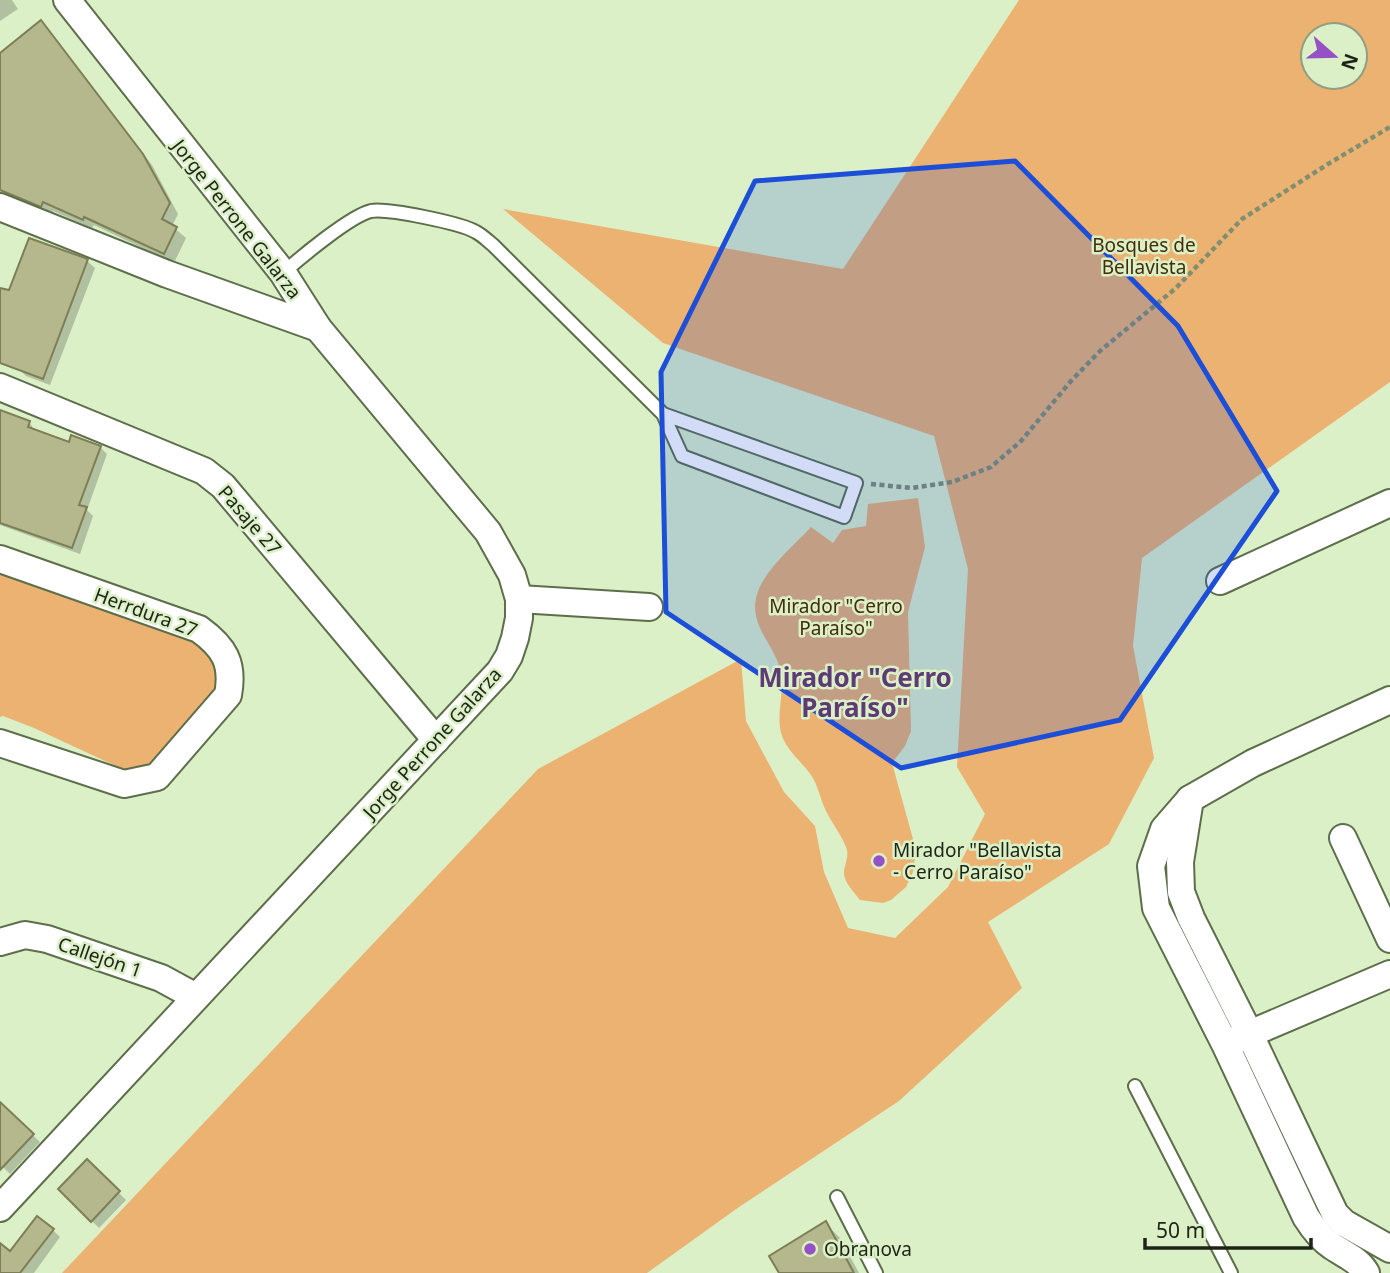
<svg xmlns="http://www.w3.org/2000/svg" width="1390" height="1273" font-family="'Noto Sans',sans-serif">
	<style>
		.green { fill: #ebb271; fill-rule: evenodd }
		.shadow { fill: #0003 }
		.building { fill: #b5b78d; stroke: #7d7e56; stroke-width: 2 }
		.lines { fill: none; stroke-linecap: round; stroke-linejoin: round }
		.service-casing { stroke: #5c6e4a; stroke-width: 16 }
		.minor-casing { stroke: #5c6e4a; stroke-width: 30 }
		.path { stroke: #808e72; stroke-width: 4.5; stroke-dasharray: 5 3.5; stroke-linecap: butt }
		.service { stroke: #fff; stroke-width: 12 }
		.minor { stroke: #fff; stroke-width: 26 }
		.marked { fill: #1d4ed8; fill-opacity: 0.2; stroke: #1d4ed8; stroke-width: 5; stroke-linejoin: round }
		.poi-dot { fill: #9651c5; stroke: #dcf0c8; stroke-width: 2.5 }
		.labels { text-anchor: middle; stroke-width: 5; stroke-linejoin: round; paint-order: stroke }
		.street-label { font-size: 19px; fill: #1d2416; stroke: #dcf0c8 }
		.park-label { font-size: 19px; fill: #452b08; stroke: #dcf0c8 }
		.poi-label { font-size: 19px; fill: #1d2416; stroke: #dcf0c8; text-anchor: start }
		.district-label { font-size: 26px; font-weight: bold; fill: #5d3b75; stroke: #dcf0c8 }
	</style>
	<rect width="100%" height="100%" fill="#dcf0c8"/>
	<g class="green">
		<path d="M1019,0H1390V382L1142,558L1133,646L1154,758L1109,844L988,922L1022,988L899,1101L739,1207L647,1273H62L538,769L741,659L746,721L784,792L815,826L824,872L848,928L895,938L948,887L985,814L957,767L968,569L934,436L663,343L503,209L843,269ZM1355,35V77H1313V35Z"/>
		<path d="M918,498L925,547L908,612L911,731L905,746L892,763L913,839L916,853L913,872L906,887L891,900L883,903L860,900C855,893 844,883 844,873C844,864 850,857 846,847C841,834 831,822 825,809C820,798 818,785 811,775C802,762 788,752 782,736C775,715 785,693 781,673C776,646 750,628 756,598C762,571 793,547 811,527L833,543L842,530L866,526L868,504Z"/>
		<path d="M0,569L192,631L218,659L220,691L153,769L133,774L34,728L3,716L0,717Z"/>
	</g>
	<g class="shadow">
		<path d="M0,0H12L18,9L0,21Z"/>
		<path d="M41,22L152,165L178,214L172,226L186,238L174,263L94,225L92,228L53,211L51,215L0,197V55Z"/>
		<path d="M30,240L87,261L95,268L50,385L26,376L19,369L0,359V290L10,292Z"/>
		<path d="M0,411L29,422L36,432L70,444L100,447L107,454L87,510L93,516L80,554L0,525Z"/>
		<path d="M4,1108L40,1142L10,1174L0,1164V1112Z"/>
		<path d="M87,1161L126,1200L99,1228L60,1189Z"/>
		<path d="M825,1223L840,1238L859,1273H781Z"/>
		<path d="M53,1230L60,1237L34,1273H0V1245L10,1253Z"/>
	</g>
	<g class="building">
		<path d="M41,20L143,154L170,203L162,219L177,227L164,254L84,217L83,220L43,202L41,207L0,190V53Z"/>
		<path d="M29,238L88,259L43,379L0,363V288L9,290Z"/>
		<path d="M0,410L30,421L28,427L69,442L71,435L101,446L79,505L87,507L72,548L0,523Z"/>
		<path d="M0,1102L34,1134L0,1170Z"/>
		<path d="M87,1159L120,1191L91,1222L58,1189Z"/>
		<path d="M37,1216L54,1229L20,1273H0V1243L10,1251Z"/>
		<path d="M826,1221L854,1273H779L769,1256Z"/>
	</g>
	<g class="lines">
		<defs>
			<g id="service">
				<path d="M283,273C300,258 350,216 371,211C387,208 461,223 476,232C482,235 488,241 493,245L663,414L682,456L844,517L856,483L663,414"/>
				<path d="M1135,1086L1231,1273"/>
				<path d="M837,1197L876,1273"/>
			</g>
			<g id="minor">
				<path d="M0,207L167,274L318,328"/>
				<path d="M0,387L204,471L223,486L436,740"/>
				<path d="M0,559L199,629C224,647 234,663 228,695L157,777L124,784L0,743"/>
				<path d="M1220,581L1390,503"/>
				<path d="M519,599L649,607"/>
				<path d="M1190,799L1180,862L1181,892L1191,918L1250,1035L1335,1214L1344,1223L1390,1249"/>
				<path d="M1343,838L1390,939"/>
				<path d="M0,942L25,935L47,939L161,978L196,997"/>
				<path d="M1233,1041L1390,974"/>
				<path d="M0,1208L500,671L509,656L515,638L519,618V599L512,575L488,532L318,328L283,273L67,0"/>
				<path d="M1366,1273C1358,1259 1345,1255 1332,1246C1321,1239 1313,1228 1306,1217L1225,1044L1156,908L1151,866L1164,829L1190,799L1253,763L1390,700"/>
			</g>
		</defs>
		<use href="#service" class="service-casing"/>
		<use href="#minor" class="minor-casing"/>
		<path class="path" d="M871,484L912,488L952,482L991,467L1021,441L1071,381L1100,351L1176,288L1242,219L1328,164L1390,127"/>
		<use href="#service" class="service"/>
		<use href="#minor" class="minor"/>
	</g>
	<path class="marked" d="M1015,161L1178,326L1277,491L1120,720L901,768L666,612L661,372L755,181Z"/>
	<g class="poi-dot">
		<circle cx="879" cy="861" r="7"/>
		<circle cx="810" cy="1249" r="7"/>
	</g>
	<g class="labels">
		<g class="street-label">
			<text transform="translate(237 219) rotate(52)" y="7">Jorge Perrone Galarza</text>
			<text transform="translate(250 520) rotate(49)" y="7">Pasaje 27</text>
			<text transform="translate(146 612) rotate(20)" y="7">Herrdura 27</text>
			<text transform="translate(432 743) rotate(-48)" y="7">Jorge Perrone Galarza</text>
			<text transform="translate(100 957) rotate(19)" y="7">Callejón 1</text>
		</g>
		<g class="park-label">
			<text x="1144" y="252">Bosques de<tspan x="1144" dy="22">Bellavista</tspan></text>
			<text x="836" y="613">Mirador "Cerro<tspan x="836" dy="22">Paraíso"</tspan></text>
		</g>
		<g class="poi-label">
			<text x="893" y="857">Mirador "Bellavista<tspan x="893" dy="22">- Cerro Paraíso"</tspan></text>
			<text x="824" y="1256">Obranova</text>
		</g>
		<g class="district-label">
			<text x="855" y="687">Mirador "Cerro<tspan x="855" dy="30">Paraíso"</tspan></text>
		</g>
	</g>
	<g transform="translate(1334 56) rotate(110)"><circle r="33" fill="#dcf0c8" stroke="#909e81" stroke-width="2"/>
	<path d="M0-5L12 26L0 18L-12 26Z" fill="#9651c5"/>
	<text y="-10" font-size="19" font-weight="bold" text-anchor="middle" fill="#1d2416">N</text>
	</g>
	<path d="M1145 1238v10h166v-10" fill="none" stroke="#1d2416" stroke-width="3.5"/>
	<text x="1156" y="1238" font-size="21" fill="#1d2416" stroke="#dcf0c8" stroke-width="5" paint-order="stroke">50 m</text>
</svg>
